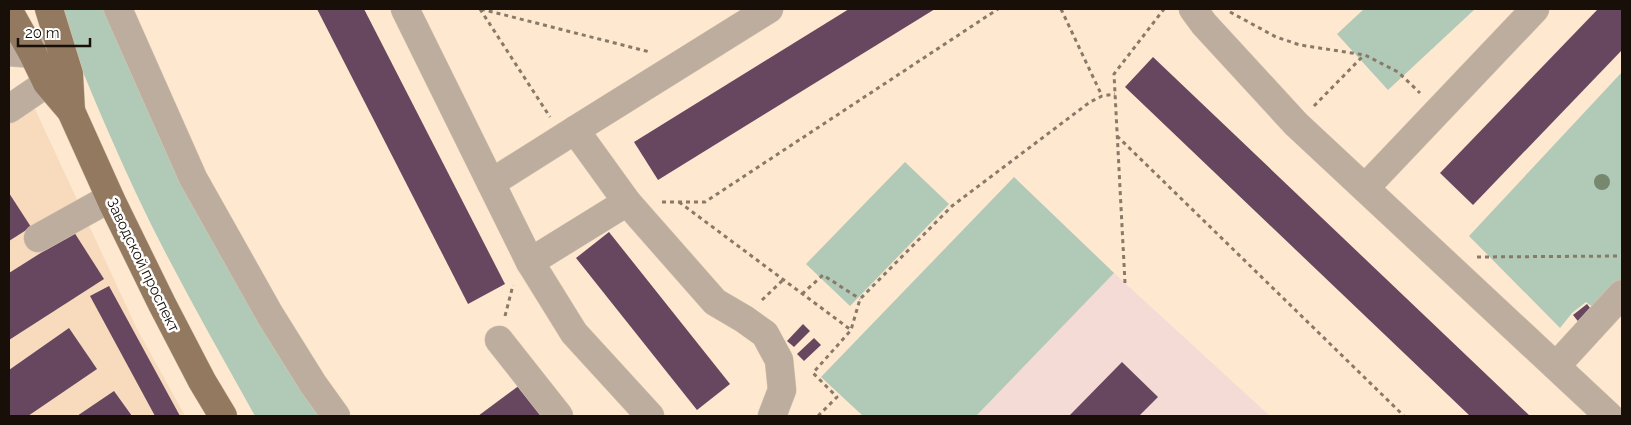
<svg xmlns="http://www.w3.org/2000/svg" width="1631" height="425" font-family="Raleway,sans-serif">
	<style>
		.built { fill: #f7dbbc }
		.education { fill: #f5dbd5 }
		.green { fill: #b0cab7 }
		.building { fill: #674660 }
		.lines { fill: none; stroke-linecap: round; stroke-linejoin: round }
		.minor-casing { stroke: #d9c5af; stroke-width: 29 }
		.major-casing { stroke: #d9c5af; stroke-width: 29 }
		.path { stroke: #887969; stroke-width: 3; stroke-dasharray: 4 4; stroke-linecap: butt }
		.minor { stroke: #bcad9f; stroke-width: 28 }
		.major { stroke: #92795f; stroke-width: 28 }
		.tree { fill: #77886e }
		.labels { text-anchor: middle; stroke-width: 5; stroke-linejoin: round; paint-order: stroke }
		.street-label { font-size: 15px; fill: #181008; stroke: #fff }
	</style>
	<rect width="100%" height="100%" fill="#fee8cf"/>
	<path class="built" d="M34,107L137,329L185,416H9V124Z"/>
	<path class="education" d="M1014,177L1114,273L1270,416H863Z"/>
	<g class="green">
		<path d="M57,9H108L327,416H255C214,342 171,268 135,191C107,131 82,70 57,9Z"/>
		<path d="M1364,9H1475L1388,90L1337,34Z"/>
		<path d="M1622,72V287L1599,312L1586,302L1572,313L1560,328L1469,236Z"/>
		<path d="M905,162L949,204L850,306L806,264Z"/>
		<path d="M1014,177L1114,273L976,416H863L821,377Z"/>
	</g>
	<g class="building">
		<path d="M317,9H364L505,284L468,304Z"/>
		<path d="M849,9H935L658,180L634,142Z"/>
		<path d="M1598,9H1622V50L1473,205L1440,173Z"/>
		<path d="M1153,57L1321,217L1530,416H1470L1125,87Z"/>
		<path d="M9,193L31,227L9,241Z"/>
		<path d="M74,232L104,279L9,340V273Z"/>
		<path d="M609,232L730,384L697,410L576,258Z"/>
		<path d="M109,286L180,416H155L90,296Z"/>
		<path d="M1587,304L1595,314L1581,325L1573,315Z"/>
		<path d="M803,324L810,331L794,347L787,341Z"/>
		<path d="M69,328L97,369L28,416H9V370Z"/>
		<path d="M814,338L821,345L804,361L797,354Z"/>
		<path d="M1122,362L1158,397L1139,416H1069Z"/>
		<path d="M524,382L550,416H478Z"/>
		<path d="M114,391L132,416H77Z"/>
	</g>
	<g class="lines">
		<defs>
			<g id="minor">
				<path d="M118,9L193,178L270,315L313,384L336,416"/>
				<path d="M405,9L530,262L574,333L650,416"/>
				<path d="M1193,9L1204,24L1296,124L1609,416"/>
				<path d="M9,52L33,54L54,48"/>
				<path d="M9,109L47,83L69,74"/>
				<path d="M575,130L769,9"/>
				<path d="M491,183L575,130L627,202L715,302L744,319L765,334L779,360L782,390L772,416"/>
				<path d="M1365,188L1535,9"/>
				<path d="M38,238L110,198"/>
				<path d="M530,262L627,202"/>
				<path d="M499,340L559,416"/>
				<path d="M1556,366L1622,294"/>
			</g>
			<g id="major">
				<path d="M49,9L69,74L71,111"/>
				<path d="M9,11L33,54L47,83L71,111L112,202L162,304L202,381L223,416"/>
			</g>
		</defs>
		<use href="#minor" class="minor-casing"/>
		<use href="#major" class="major-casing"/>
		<g class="path">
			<path d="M480,9L550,117"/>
			<path d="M481,9L650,52"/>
			<path d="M1061,9L1102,96"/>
			<path d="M1230,12L1276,37L1300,45L1365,55L1398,72L1420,93"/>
			<path d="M1314,106L1364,55"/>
			<path d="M1117,136L1404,416"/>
			<path d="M662,202H705L998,9"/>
			<path d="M679,202L851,330"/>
			<path d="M1477,257L1622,256"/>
			<path d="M1125,283L1114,74L1164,9"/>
			<path d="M802,294L823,275L860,299"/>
			<path d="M762,300L783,280"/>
			<path d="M505,316L513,285"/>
			<path d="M818,416L837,397L813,373L851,330L860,299L952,206L1090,102L1102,96L1115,94"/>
		</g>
		<use href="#minor" class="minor"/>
		<use href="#major" class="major"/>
	</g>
	<circle class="tree" cx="1602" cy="182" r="8"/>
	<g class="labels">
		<g class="street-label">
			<text transform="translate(143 265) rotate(64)" y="5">Заводской проспект</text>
		</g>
	</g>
	<rect width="1631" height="425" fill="none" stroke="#181008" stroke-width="20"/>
	<path d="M18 38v8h72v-8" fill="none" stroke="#181008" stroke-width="2.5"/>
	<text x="25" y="38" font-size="15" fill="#181008" stroke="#ffffff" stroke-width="4" paint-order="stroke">20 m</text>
</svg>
